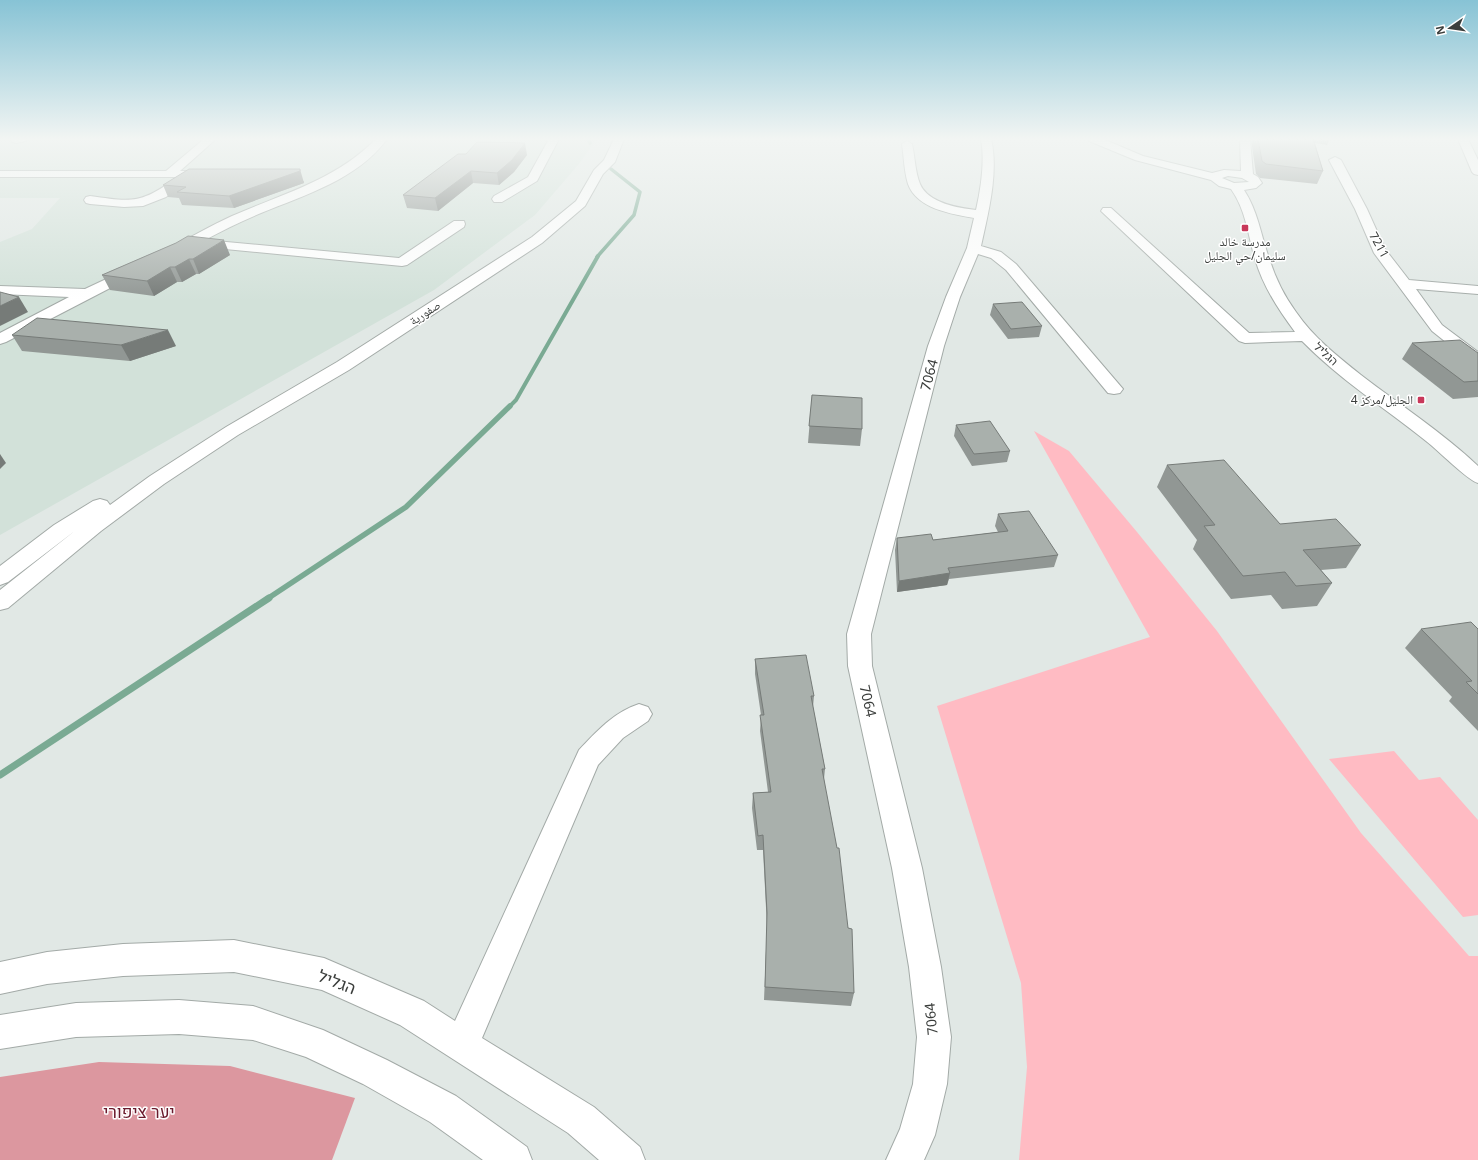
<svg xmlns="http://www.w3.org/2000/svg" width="1478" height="1160" font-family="'Noto Sans','Noto Naskh Arabic',Heebo,sans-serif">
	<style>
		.built { fill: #d2e1d9 }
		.green { fill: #ffbbc3 }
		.forest { fill: #dc979f }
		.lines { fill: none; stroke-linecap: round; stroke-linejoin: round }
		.stream-far3 { stroke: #7aaa93; stroke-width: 3.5 }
		.stream-far2 { stroke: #7aaa93; stroke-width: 4 }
		.stream-far1 { stroke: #7aaa93; stroke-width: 5.5 }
		.stream { stroke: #7aaa93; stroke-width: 7 }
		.minor-casing { stroke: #a3aaa7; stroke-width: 2 }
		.major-casing { stroke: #a3aaa7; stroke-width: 2 }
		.minor { fill: #fff; fill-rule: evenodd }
		.major { fill: #fff; fill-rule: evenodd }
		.wall { fill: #919794 }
		.shaded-wall { fill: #767b78 }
		.building { fill: #a9b0ac; stroke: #767b78 }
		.poi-dot { fill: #c8385a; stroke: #fff; stroke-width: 1.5 }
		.labels { text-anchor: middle; stroke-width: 3; stroke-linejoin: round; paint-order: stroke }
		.far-poi-label { font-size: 12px; fill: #3b3e3c; stroke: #fff }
		.far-street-label { font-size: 12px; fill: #3b3e3c; stroke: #fff }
		.street-label { font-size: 14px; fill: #3b3e3c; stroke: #fff }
		.near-street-label { font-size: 17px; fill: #3b3e3c; stroke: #fff }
		.near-park-label { font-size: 17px; fill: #6a1a2c; stroke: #fff }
	</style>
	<rect width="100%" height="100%" fill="#e1e8e5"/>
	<path class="built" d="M0,139H597L578,165L535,215L434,290L0,535V242L32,229L60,198H0Z"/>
	<g class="green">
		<path d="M1034,431L1069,451L1137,532L1217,631L1361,833L1469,956H1478V1160H1019L1027,1067L1021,983L937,706L1150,637Z"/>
		<path d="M1394,751L1419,780L1440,777L1478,820V915L1463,917L1329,759Z"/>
	</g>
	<path class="forest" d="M99,1062L230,1066L355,1098L332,1160H0V1077Z"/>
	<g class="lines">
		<g class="stream-far3">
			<path d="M588,139L590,143"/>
			<path d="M597,257L634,215L640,192L611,169"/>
		</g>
		<path class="stream-far2" d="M509,407L516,400L598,256"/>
		<path class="stream-far1" d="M267,599L406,507L510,406"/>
		<path class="stream" d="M0,775L269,598"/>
		<defs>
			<g id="minor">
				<path d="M11,139H27L26,141L16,143L12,142Z"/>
				<path d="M204,139H216L180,171H211L215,172L217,174L215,176L192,177L166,197L143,206L124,207L90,204L86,203L84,200L86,197L90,196C132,202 142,204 177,177H0V171H166Z"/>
				<path d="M376,139H387C358,179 305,195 261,213C242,221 223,230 205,240L399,258L454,221H464L465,224L464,227L407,265L402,266L194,246L179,254H169L167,251L169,248C190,238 210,226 232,216C282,194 336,180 376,139Z"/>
				<path d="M549,139H559L537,181L502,202H494L492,199L494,196L528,177Z"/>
				<path d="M981,139H991C999,172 988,214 981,246L1001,252L1016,264L1123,389L1120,393L1114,394L1108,393L1006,270L991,258L978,254L960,297L944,346L871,634L872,666L922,868L941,967L951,1037L947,1084L935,1135L924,1160H886L900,1129L913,1084L917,1037L909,967L892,868L848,666L847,634L928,346L946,297L967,248L974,218C952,214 917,209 908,184C904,171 904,157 902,144L907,141L912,144C915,157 915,172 920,184C928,203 958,208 976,210C981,188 985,161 981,139Z"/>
				<path d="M1088,139H1103L1143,156L1212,173L1224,170L1241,171L1240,139H1250L1253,174L1258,177L1262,183L1256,188L1244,190C1258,211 1261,236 1269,258C1275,277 1284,296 1296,312C1314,338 1337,356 1361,375C1400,405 1442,432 1478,466V483C1467,480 1438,450 1426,441C1385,408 1339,379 1302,341L1245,343L1239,341L1101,211L1103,208H1111L1249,333L1295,332C1278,309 1263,286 1255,259C1248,235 1246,210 1231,189L1219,186L1211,180L1135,160L1089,141ZM1228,176L1242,178L1249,182L1234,183L1222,178Z"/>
				<path d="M1458,139H1468L1478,160V175L1474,174L1472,172Z"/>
				<path d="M1335,157L1341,160L1367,209L1385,249L1409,280L1478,286V294L1416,289L1442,325L1478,352V365L1472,363L1432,331L1374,253L1355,209L1329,160Z"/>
				<path d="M134,266L139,267L141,270L139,273L6,342L0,344V333L69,297L0,294V286L85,289Z"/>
				<path d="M639,704L648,707L652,714L648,721L623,738L598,765L482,1038L594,1107L640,1147L645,1160H599L568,1133L400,1025L322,990L234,972L123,976L47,984L0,994V962L47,952L123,944L234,940L324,958L424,1001L455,1021L579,750C596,732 614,712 639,704Z"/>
				<path d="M179,1000L253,1006L323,1030L387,1060L456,1096L527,1147L532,1160H483L430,1122L363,1084L306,1057L253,1040L179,1034L76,1037L0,1049V1015L76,1003Z"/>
			</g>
			<path id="major" d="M614,139H624L615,162L603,174L585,206L542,243L349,370L238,435L164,484L101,531L8,608L0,610V590L76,530L8,582L0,585V566L54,525L93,501L100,499L107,501L110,505L150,476L226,427L337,362L532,237L576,201L594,170L604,160Z"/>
		</defs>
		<use href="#minor" class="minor-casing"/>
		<use href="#major" class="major-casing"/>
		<use href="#minor" class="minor"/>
		<use href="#major" class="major"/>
	</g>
	<g class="wall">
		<path d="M1251,139H1330L1327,145L1315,143L1323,171L1317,184L1260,178L1256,174Z"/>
		<path d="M466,154L527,155L514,172L499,185L473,183L438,211L407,208L403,195Z"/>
		<path d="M304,181V183L234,208L182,205L179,198L168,197L163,185Z"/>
		<path d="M176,243L230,255L199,274H196L182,282H177L154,296L110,290L102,275Z"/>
		<path d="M993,304L1042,326L1039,337L1008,339L990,315Z"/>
		<path d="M12,335L176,346L130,361L22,351Z"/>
		<path d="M1412,343L1478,353V397L1453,399L1402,359Z"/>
		<path d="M812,395L862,429L860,446L808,443Z"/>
		<path d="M956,425L1010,451L1007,462L972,466L954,436Z"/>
		<path d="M1167,465L1280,524L1361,545L1346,568L1321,570L1332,583L1317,606L1282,609L1271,595L1231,599L1193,549L1197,540L1157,487Z"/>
		<path d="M998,514L1058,555L1054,567L949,579L947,585L897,592L895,550L897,538L933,540L998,532L995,526Z"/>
		<path d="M1421,629H1478V731L1449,701L1452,697L1405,648Z"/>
		<path d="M755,659L814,696L813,707L825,769L824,779L854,993L851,1006L764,1000L767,927L763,850H757L752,808L753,793L768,792L760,731L761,715L755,674Z"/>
	</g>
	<g class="shaded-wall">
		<path d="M525,143L527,155L514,172L499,185L497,173Z"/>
		<path d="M300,169L304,183L234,208L229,196Z"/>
		<path d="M471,171L473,183L438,211L435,198Z"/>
		<path d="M224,240L230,255L199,274L193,259Z"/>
		<path d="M189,259L196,274L182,282L175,267Z"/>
		<path d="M170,267L177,282L154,296L147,281Z"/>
		<path d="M19,297L28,312L0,326V306Z"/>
		<path d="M168,330L176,346L130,361L121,345Z"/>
		<path d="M0,454L6,463L0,469Z"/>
		<path d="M950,573L947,585L897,592L899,581Z"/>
	</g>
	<g class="building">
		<path d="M1258,139H1313L1323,171L1266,164L1262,161Z"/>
		<path d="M477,142L525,143L512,160L497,173L471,171L435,198L403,195L458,154H466Z"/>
		<path d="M189,169H300V171L229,196L177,192L186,187L163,185Z"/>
		<path d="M188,236L224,240L193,259H189L175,267H170L147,281L102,275L176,243Z"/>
		<path d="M0,292L19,297L0,306Z"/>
		<path d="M1022,302L1042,326L1011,329L993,304Z"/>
		<path d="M37,318L168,330L121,345L12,335Z"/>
		<path d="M1460,340L1478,353V381L1464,382L1412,343Z"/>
		<path d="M812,395L862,398V429L809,426Z"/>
		<path d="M990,421L1010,451L974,454L956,425Z"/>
		<path d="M1224,460L1280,524L1336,519L1361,545L1303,550L1332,583L1296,586L1285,572L1243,576L1204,526L1215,525L1167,465Z"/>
		<path d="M1029,511L1058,555L948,568L950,573L899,581L897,538L931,534L933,540L1008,531L998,514Z"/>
		<path d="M1471,622L1478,629V694L1466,682L1472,681L1421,629Z"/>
		<path d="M806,655L814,696H811L825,769H822L837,848H839L848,928L852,929L854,993L765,987L767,913L763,835L758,836L753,793L771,792L760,715H764L755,659Z"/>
	</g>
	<linearGradient id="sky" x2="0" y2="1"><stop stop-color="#87c3d5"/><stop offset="0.46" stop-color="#f2f5f3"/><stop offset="1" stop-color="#f2f5f3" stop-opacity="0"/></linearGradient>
	<rect width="1478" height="302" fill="url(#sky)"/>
	<g class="poi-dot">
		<rect x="1241" y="224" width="8" height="8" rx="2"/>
		<rect x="1417" y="396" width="8" height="8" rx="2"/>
	</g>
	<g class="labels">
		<g class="far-poi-label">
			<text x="1245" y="246">مدرسة خالد<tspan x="1245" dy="14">سليمان/حي الجليل</tspan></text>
			<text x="1413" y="404" text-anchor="end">الجليل/مركز 4</text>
		</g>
		<g class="far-street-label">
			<text transform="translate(1379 245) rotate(61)" y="4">7211</text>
			<text transform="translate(425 313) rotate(-33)" y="4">صفورية</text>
			<text transform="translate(1326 354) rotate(42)" y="4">הגליל</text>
		</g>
		<g class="street-label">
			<text transform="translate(929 375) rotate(-75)" y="5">7064</text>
			<text transform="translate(868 701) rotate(77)" y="5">7064</text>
			<text transform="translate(931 1019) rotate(-96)" y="5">7064</text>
		</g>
		<g class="near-street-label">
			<text transform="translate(337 982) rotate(21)" y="6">הגליל</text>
		</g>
		<g class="near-park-label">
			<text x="139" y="1118">יער ציפורי</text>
		</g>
	</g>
	<g transform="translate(1450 28) rotate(257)" stroke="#ffffff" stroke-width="3" paint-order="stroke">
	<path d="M0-3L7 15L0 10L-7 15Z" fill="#3b3e3c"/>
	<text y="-6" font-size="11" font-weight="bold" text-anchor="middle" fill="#3b3e3c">N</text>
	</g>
</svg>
